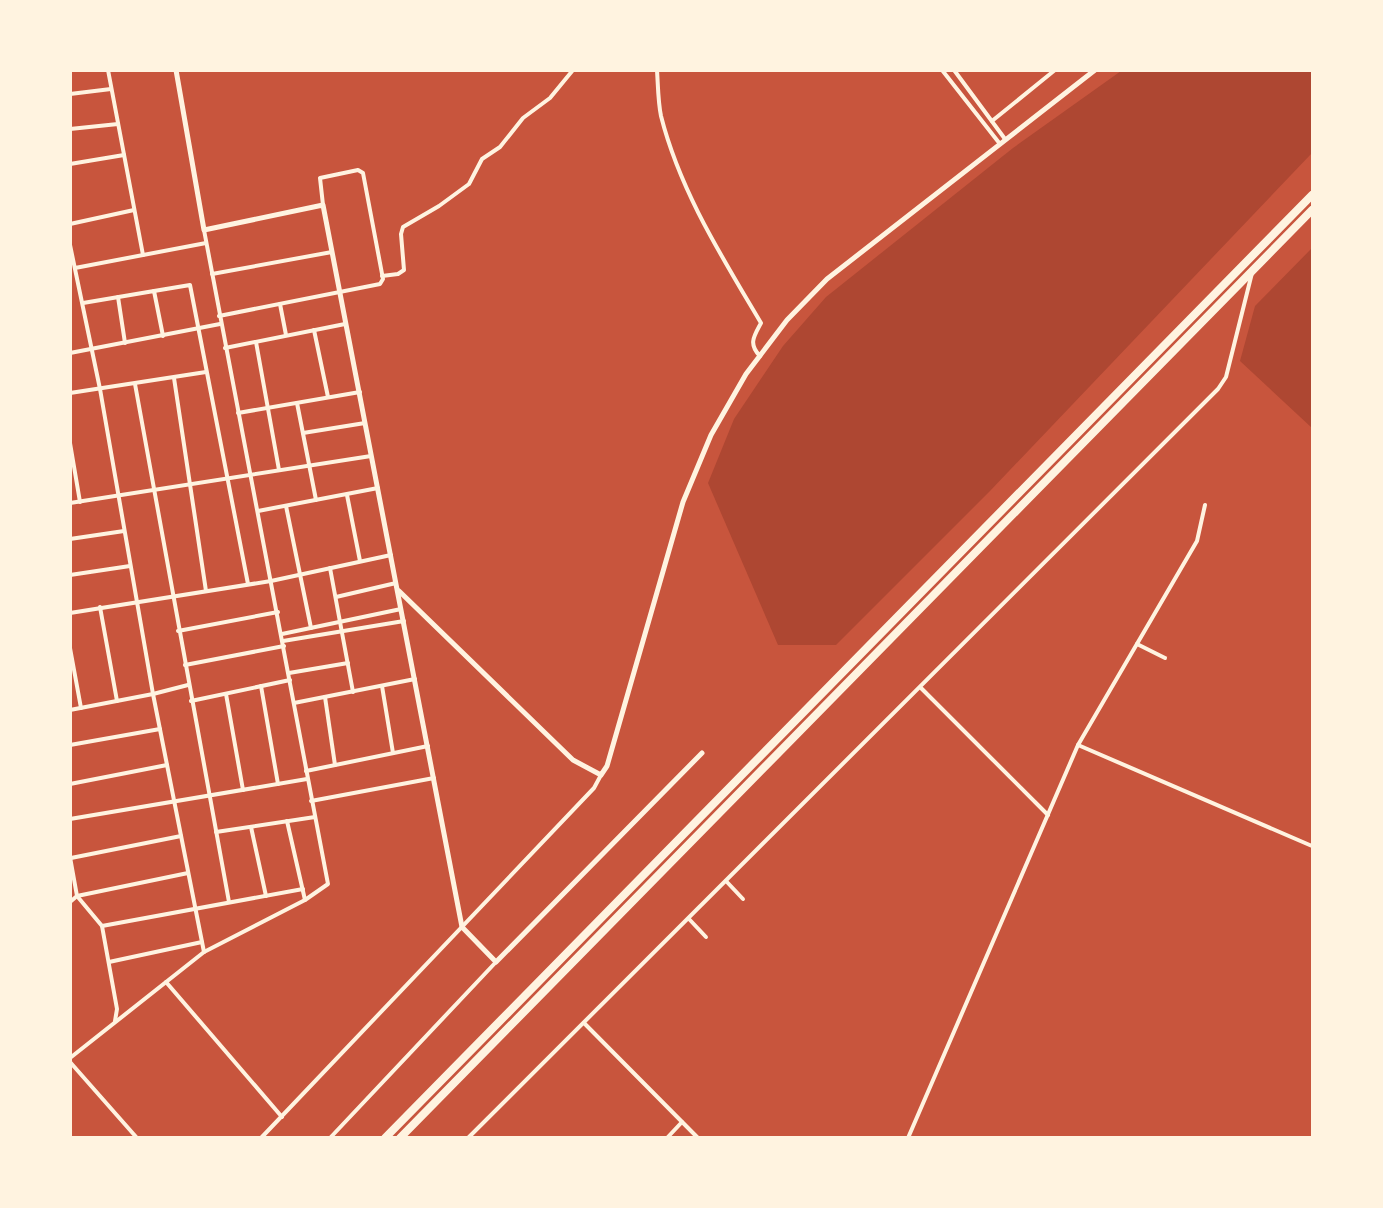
<svg xmlns="http://www.w3.org/2000/svg" width="1383" height="1208" font-family="'PT Sans Narrow',sans-serif">
	<style>
		.green { fill: #ae4732 }
		.lines { fill: none; stroke-linecap: round; stroke-linejoin: round }
		.minor { stroke: #fff3e0; stroke-width: 4 }
		.tertiary { stroke: #fff3e0; stroke-width: 5 }
		.motorway { stroke: #fff3e0; stroke-width: 8 }
	</style>
	<rect width="100%" height="100%" fill="#c8553d"/>
	<g class="green">
		<path d="M1121,71H1312V153L990,491L836,645H778L708,483L734,419L783,346L826,297L1013,148Z"/>
		<path d="M1312,248V428L1240,361L1255,306Z"/>
	</g>
	<g class="lines">
		<g class="minor">
			<path d="M108,70L143,255"/>
			<path d="M657,70C658,85 658,102 661,116C680,191 722,257 761,323C754,336 748,344 760,356"/>
			<path d="M942,70L1000,144"/>
			<path d="M954,70L1005,139"/>
			<path d="M70,94L111,89"/>
			<path d="M992,121L1055,70"/>
			<path d="M70,129L118,124"/>
			<path d="M70,164L124,155"/>
			<path d="M70,224L134,210"/>
			<path d="M70,245L100,389L153,694L204,952"/>
			<path d="M75,268L206,243"/>
			<path d="M212,274L332,252"/>
			<path d="M382,276L398,274L404,270L401,234L403,227L439,206L469,184L482,159L500,147L523,118L550,98L573,70"/>
			<path d="M154,291L190,285L248,584"/>
			<path d="M118,297L125,343"/>
			<path d="M83,303L154,291L163,336"/>
			<path d="M280,304L286,335"/>
			<path d="M219,316L380,284L383,279L363,173L358,170L320,178L323,205"/>
			<path d="M314,330L328,397"/>
			<path d="M256,342L279,470"/>
			<path d="M225,348L345,324"/>
			<path d="M70,353L220,324"/>
			<path d="M174,378L206,591"/>
			<path d="M135,384L229,902"/>
			<path d="M70,393L206,372"/>
			<path d="M297,403L316,500"/>
			<path d="M238,413L360,392"/>
			<path d="M303,433L365,423"/>
			<path d="M70,443L80,502"/>
			<path d="M347,495L360,561"/>
			<path d="M70,503L371,456"/>
			<path d="M286,506L311,628"/>
			<path d="M258,511L378,488"/>
			<path d="M70,539L124,531"/>
			<path d="M330,568L353,692"/>
			<path d="M70,575L130,566"/>
			<path d="M336,597L396,583"/>
			<path d="M100,607L117,701"/>
			<path d="M70,613L271,581L391,555"/>
			<path d="M178,631L278,612"/>
			<path d="M282,634L401,609"/>
			<path d="M283,641L404,621"/>
			<path d="M1137,644L1165,658"/>
			<path d="M70,648L81,708"/>
			<path d="M185,665L284,646"/>
			<path d="M289,673L348,663"/>
			<path d="M261,686L278,784"/>
			<path d="M382,686L393,753"/>
			<path d="M921,688L1048,815"/>
			<path d="M226,694L243,790"/>
			<path d="M325,697L335,765"/>
			<path d="M191,701L290,680"/>
			<path d="M294,703L415,679"/>
			<path d="M70,710L153,694L188,685"/>
			<path d="M70,745L160,729"/>
			<path d="M1078,745L1312,846"/>
			<path d="M306,771L428,746"/>
			<path d="M70,784L167,765"/>
			<path d="M311,801L434,778"/>
			<path d="M70,819L307,779"/>
			<path d="M287,821L305,900"/>
			<path d="M251,827L266,896"/>
			<path d="M216,832L315,817"/>
			<path d="M70,857L77,896L102,926L117,1009L115,1021"/>
			<path d="M71,858L181,836"/>
			<path d="M726,881L743,899"/>
			<path d="M70,902L77,896L188,873"/>
			<path d="M689,919L706,937"/>
			<path d="M102,926L303,889"/>
			<path d="M109,962L202,942"/>
			<path d="M166,982L282,1117"/>
			<path d="M584,1023L698,1138"/>
			<path d="M70,1058L204,952L305,900L328,884L204,230"/>
			<path d="M70,1062L137,1138"/>
			<path d="M261,1138L594,788L601,775"/>
			<path d="M330,1138L496,962"/>
			<path d="M468,1138L1218,389L1226,377L1252,273"/>
			<path d="M667,1138L682,1122"/>
			<path d="M908,1138L1078,745L1197,541L1205,505"/>
		</g>
		<g class="tertiary">
			<path d="M176,70L204,230L323,205L462,927L496,962L702,753"/>
			<path d="M399,591L573,760L601,775L607,766L683,502L711,435L746,374L787,320L827,279L1095,70"/>
		</g>
		<g class="motorway">
			<path d="M385,1138L1312,195"/>
			<path d="M400,1138L1312,210"/>
		</g>
	</g>
	<rect width="1383" height="1208" fill="none" stroke="#fff3e0" stroke-width="144"/>
</svg>
